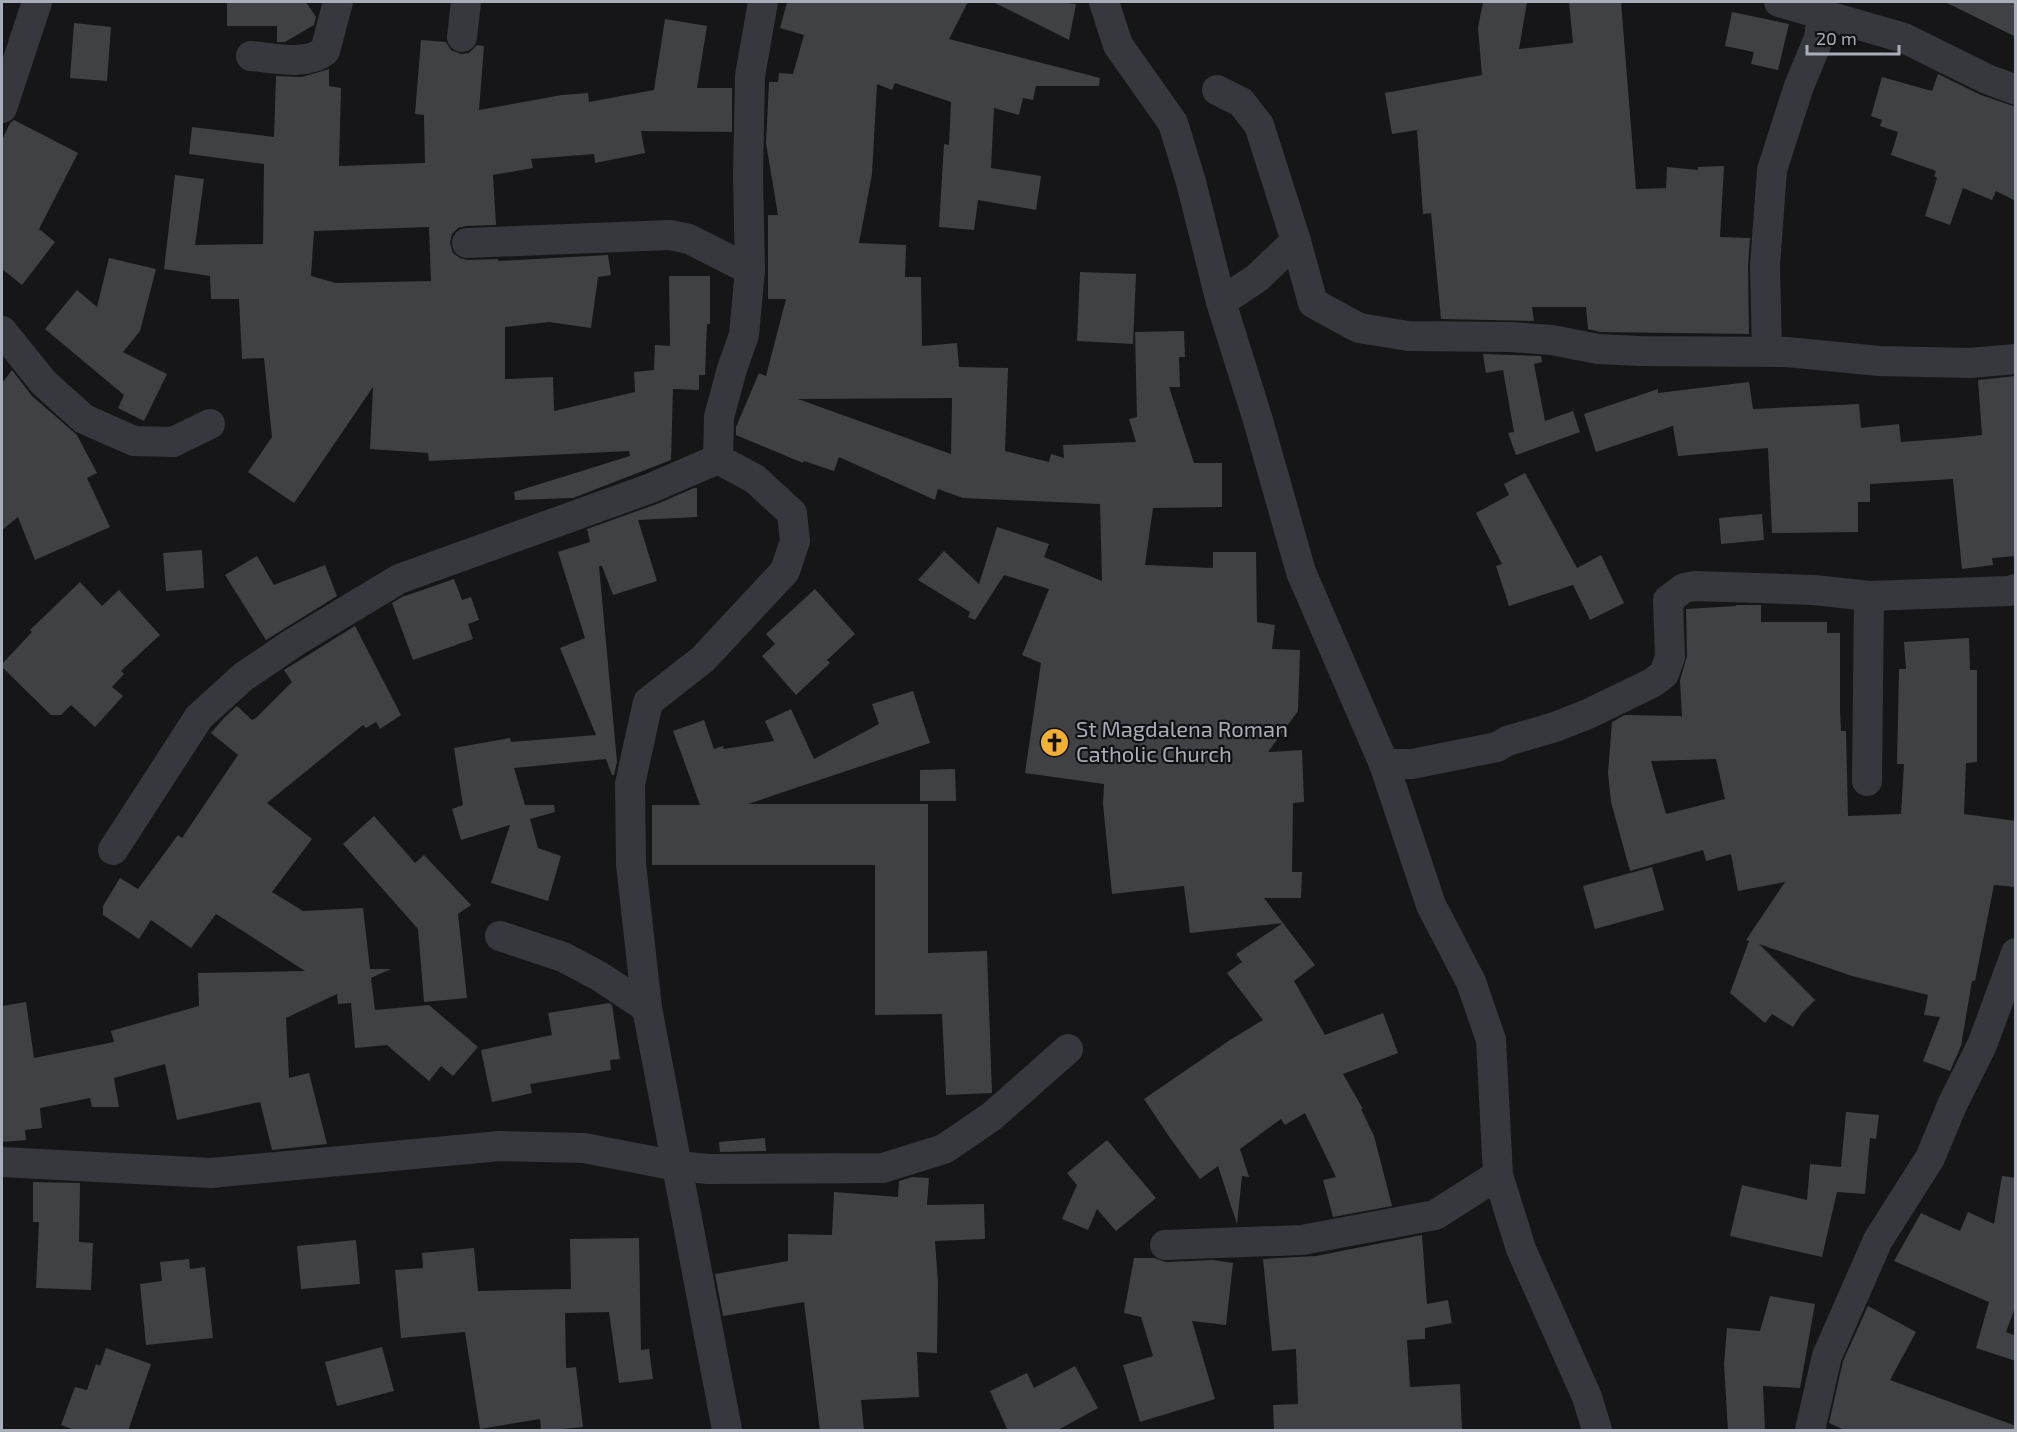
<svg xmlns="http://www.w3.org/2000/svg" width="2017" height="1432" font-family="'Exo 2',sans-serif">
	<style>
		.building { fill: #404145; fill-rule: evenodd }
		.lines { fill: none; stroke-linecap: round; stroke-linejoin: round }
		.minor { stroke: #37383d; stroke-width: 30 }
		.labels { text-anchor: middle; stroke-width: 4.5; stroke-linejoin: round; paint-order: stroke }
		.poi-label { font-size: 22px; fill: #a8adb8; stroke: #111113; text-anchor: start }
	</style>
	<rect width="100%" height="100%" fill="#161618"/>
	<g class="building">
		<path d="M227,2H306L316,17L314,25L285,42H277V26H227Z"/>
		<path d="M787,2H968L949,39L1100,78L1099,86H1036L1033,100L1023,98L1019,115L994,108L991,168L1041,176L1036,210L978,200L974,230L939,227L944,144L949,145L951,102L895,83L892,90L877,84L872,174L859,243L906,245L905,277H921L922,346L957,343L959,367L1008,368L1005,451L1049,462L1051,454L1064,458L1063,445L1136,442L1129,419L1137,417L1135,332L1184,331L1185,357H1179L1180,387H1169L1194,463H1222V507L1153,508L1145,565L1213,568V552H1256L1257,622L1275,625L1272,649L1300,650L1298,711L1268,752L1302,750L1304,802L1293,803L1292,872H1302L1301,898H1264L1315,965L1294,981L1325,1035L1383,1013L1398,1053L1343,1074L1363,1109H1361L1374,1136L1392,1206L1333,1217L1323,1180L1336,1177L1305,1113L1285,1125L1281,1119L1240,1149L1249,1177L1242,1176L1237,1224L1218,1166L1200,1179L1170,1138L1144,1099L1230,1040L1263,1020L1227,973L1242,962L1236,954L1283,923L1190,933L1184,886L1112,894L1103,804L1104,784L1025,773L1041,663L1022,655L1049,589L1004,575L975,620L968,617L970,612L918,580L944,551L979,584L997,527L1049,544L1044,557L1102,581L1100,504L963,498L938,489L935,500L839,457L834,471L804,461L803,463L736,435V427L759,373L766,376L786,299H768V215H778L766,143L769,82H778L779,73L793,74L804,35L780,28ZM952,398L951,454L798,399Z"/>
		<path d="M993,2H1058L1076,4L1069,40Z"/>
		<path d="M1483,2H1527L1519,49L1573,43L1569,2H1621L1636,189L1666,188L1667,167L1698,170V167L1724,166L1720,237L1750,238L1748,266L1749,334L1600,332L1588,329L1586,307H1532L1534,321L1441,319L1431,213L1423,214L1417,130L1392,134L1385,93L1482,75L1478,28Z"/>
		<path d="M1945,2H2016V37Z"/>
		<path d="M1732,12L1789,24L1778,70L1751,64L1754,52L1725,46Z"/>
		<path d="M665,19L707,26L697,88H732V132L641,131L645,153L595,163L594,154L531,159L533,168L493,175L496,225L466,226L458,228L452,234L450,243L453,253L460,258L468,260L498,259V261L608,255L611,275L598,277L591,328L549,322L505,327V379L553,377L554,411L635,392L634,372L654,370L655,345L670,346L669,276H710V324H707L705,375H699V390L673,389L671,460L573,498L515,500L514,492L630,456L629,451L429,461L428,453L370,449L373,387L294,503L248,472L272,437L264,358L242,359L239,299H211L210,276L164,269L175,175L204,179L195,245L263,244L264,164L189,154L192,127L274,137L276,76L302,77L329,69V86L341,88L339,166L425,163L424,115L415,114L421,40L446,42L451,50L461,54L469,53L477,45L484,46L479,110L562,95L588,93L589,102L654,90ZM429,227L431,281L336,283L311,276L314,231Z"/>
		<path d="M74,23L111,27L107,81L70,78Z"/>
		<path d="M1938,74L1981,95L2016,107V201L1996,191L1992,200L1963,188L1950,225L1925,216L1937,178L1934,176L1936,171L1891,155L1898,132L1880,126L1882,120L1871,116L1882,77L1932,91Z"/>
		<path d="M14,120L78,153L39,229L55,242L22,285L2,269V140L10,123Z"/>
		<path d="M109,258L156,269L140,331L123,352L167,374L144,421L118,408L124,395L45,329L77,290L97,307Z"/>
		<path d="M1080,272L1136,274L1133,344L1077,341Z"/>
		<path d="M1483,354L1541,356L1542,362L1534,364L1545,421L1573,411L1580,432L1516,455L1508,433L1514,432L1503,370L1486,373Z"/>
		<path d="M12,370L32,396L77,435L97,473L87,478L110,527L35,560L18,517L2,530V383Z"/>
		<path d="M2016,376V556L1992,558L1993,565L1962,569L1953,479L1870,484V502H1858V532L1772,533L1768,448L1678,456L1673,426L1596,452L1584,414L1658,389V393L1749,382L1753,409L1859,404L1861,428L1899,424L1901,442L1954,438L1982,435L1978,380Z"/>
		<path d="M1525,473L1577,568L1601,555L1624,603L1590,620L1573,585L1509,606L1496,566L1502,564L1476,513L1509,495L1504,484Z"/>
		<path d="M694,488H697V517L638,520L657,581L613,595L602,566H599L617,762L614,775H612L606,759L514,768L525,805H554L555,812L530,819L538,848L561,856L548,901L491,883L510,825L461,840L452,809L463,805L454,748L510,738L511,742L596,735L560,648L585,638L558,552L590,542L587,529L657,504Z"/>
		<path d="M1762,514L1764,540L1721,544L1719,518Z"/>
		<path d="M202,550L204,588L166,591L163,553Z"/>
		<path d="M257,556L274,585L325,565L337,596L266,640L225,575Z"/>
		<path d="M454,579L462,600L471,597L479,620L468,624L473,639L413,660L392,603L402,597Z"/>
		<path d="M80,582L102,606L119,590L160,635L121,671L124,674L112,687L123,696L95,727L71,705L61,715H51L2,667V664L32,632L30,630Z"/>
		<path d="M815,589L855,634L827,660L830,663L796,695L762,656L775,644L766,634Z"/>
		<path d="M1736,605H1761V622H1827V633H1840V710L1841,731H1846L1848,816L1901,814L1904,764H1897L1899,669H1906L1904,642L1969,638L1970,670H1977V762L1966,763L1964,814L2016,821V887L1994,885L1975,981H1972L1961,1046L1950,1071L1923,1061L1940,1017L1924,1015L1928,995L1852,976L1759,944L1815,1000L1802,1013L1793,1027L1772,1014L1765,1023L1730,993L1749,941L1746,940L1785,882L1738,891L1731,854L1706,861L1703,850L1630,871L1611,802L1608,773L1612,722L1625,715L1681,716L1682,718L1680,680L1687,656L1686,609L1736,606ZM1716,759L1725,799L1666,814L1651,761Z"/>
		<path d="M355,626L401,715L380,729L376,722L366,728L363,725L267,803L312,839L272,892L303,911L363,908L370,969H391L371,978L375,1010L429,1005L478,1047L453,1076L441,1066L429,1081L387,1045L355,1048L351,1003L338,1004L337,994L286,1018L289,1078L309,1073L327,1144L272,1150L260,1102L177,1120L165,1064L114,1078L119,1107H92L90,1098L40,1108L42,1128L25,1130L26,1140L2,1142V1006L26,1002L34,1058L114,1042L111,1031L199,1006L198,973L305,971L216,914L191,948L151,920L139,939L103,915V906L120,878L138,889L178,835L182,838L238,755L211,733L224,718L237,706L252,720L256,718L292,682L284,670Z"/>
		<path d="M913,691L930,743L748,804H928V953L987,951L992,1093L946,1095L942,1014L875,1015V865H652V805H700L673,731L704,720L714,749L723,746L724,749L774,741L765,721L791,709L814,759L879,724L872,704Z"/>
		<path d="M955,769L956,801H920V770Z"/>
		<path d="M374,816L415,863L424,855L471,905L458,914L467,998L424,1002L418,929L343,844Z"/>
		<path d="M1652,867L1664,910L1595,929L1583,886Z"/>
		<path d="M609,1003L612,1005L620,1059L610,1060L611,1070L530,1084L532,1093L492,1102L481,1050L552,1035L548,1013Z"/>
		<path d="M1846,1112L1879,1115L1876,1139L1870,1138L1865,1194L1837,1192L1822,1257L1730,1236L1742,1185L1807,1200L1810,1164L1841,1167Z"/>
		<path d="M765,1138L766,1151L720,1152L719,1142Z"/>
		<path d="M1107,1140L1156,1198L1116,1231L1097,1209L1088,1230L1062,1219L1077,1185L1067,1173Z"/>
		<path d="M2002,1176L2016,1178V1305L2006,1332L2016,1336V1361L1976,1348L1989,1302L1894,1261L1921,1213L1960,1231L1968,1212L1994,1224Z"/>
		<path d="M912,1177L929,1178L927,1205L984,1204L985,1239L935,1241L938,1282L937,1353L917,1352L919,1397L861,1400L864,1431H820L804,1302L723,1316L715,1274L788,1261V1234L832,1235L834,1192L898,1197L899,1181Z"/>
		<path d="M33,1182L80,1183L79,1242L93,1243L91,1290L36,1288L39,1222H33Z"/>
		<path d="M1422,1235L1427,1304L1448,1300L1452,1323L1425,1328V1339L1407,1340L1410,1387L1460,1384L1462,1430L1274,1431L1273,1405L1298,1404L1296,1349L1272,1351L1263,1259L1316,1256Z"/>
		<path d="M639,1238L641,1350L649,1349L653,1379L619,1383L609,1312L565,1313L566,1368L576,1367L583,1427L541,1431L540,1419L480,1429L465,1332L401,1338L395,1270L423,1268L422,1253L474,1248L478,1291L571,1289L570,1239Z"/>
		<path d="M356,1240L360,1284L301,1289L297,1246Z"/>
		<path d="M1134,1258H1154L1166,1262L1213,1260L1233,1263L1226,1325L1192,1321L1215,1399L1140,1422L1123,1365L1153,1356L1141,1317L1124,1313Z"/>
		<path d="M189,1259L190,1269L205,1267L213,1338L146,1345L140,1284L162,1281L160,1262Z"/>
		<path d="M1770,1296L1815,1304L1800,1388L1763,1386L1765,1431H1728L1724,1364L1727,1328L1760,1331Z"/>
		<path d="M1868,1306L1916,1332L1890,1380L2016,1426V1431H1847L1829,1423L1843,1361Z"/>
		<path d="M382,1347L394,1391L337,1406L325,1362Z"/>
		<path d="M106,1348L151,1364L128,1431H77L61,1425L75,1387L87,1390L96,1364L100,1366Z"/>
		<path d="M1075,1366L1098,1408L1056,1431H1008L990,1391L1027,1373L1034,1388Z"/>
	</g>
	<g class="lines">
		<g class="minor">
			<path d="M1104,2L1118,45L1173,123L1191,182L1221,302L1257,417L1301,572L1384,764L1431,905L1471,982L1491,1040L1498,1175L1521,1249L1587,1397L1597,1430"/>
			<path d="M1779,2L1904,38L1987,79L2016,90"/>
			<path d="M462,37L466,2"/>
			<path d="M251,56C275,58 306,66 325,51L338,2"/>
			<path d="M1217,90L1241,102L1259,125L1296,241L1313,303L1359,328L1408,336L1510,337L1552,340L1598,349L1640,351L1787,352L1879,361L1970,363L2016,359"/>
			<path d="M2,108L37,2"/>
			<path d="M467,243L670,235L689,239L750,270"/>
			<path d="M1221,302L1257,278L1296,241"/>
			<path d="M2,331L44,383L84,419L134,441L173,442L210,424"/>
			<path d="M1767,351L1765,266L1772,170L1799,86L1819,38L1822,14"/>
			<path d="M1384,764H1412L1497,747L1507,741L1555,727L1588,714L1652,683L1664,674L1670,657L1668,600L1684,588L1695,586L1814,590L1869,596L2009,591L2016,589"/>
			<path d="M1867,781L1869,596"/>
			<path d="M113,850L199,717L243,677L293,643L399,579L651,488L718,459"/>
			<path d="M500,936L563,957L599,976L647,1008"/>
			<path d="M2,1162L211,1173L500,1146L584,1148L677,1166L708,1169L883,1168L944,1149L991,1117L1068,1049"/>
			<path d="M1165,1245L1302,1240L1435,1215L1498,1175"/>
			<path d="M727,1430L647,1008L631,864L630,784L648,702L703,659L785,571L795,541L792,513L755,479L718,459L719,417L732,369L744,335L750,270L748,176L750,76L763,2"/>
			<path d="M1810,1430L1827,1356L1878,1240L1930,1158L1953,1103L1982,1045L2016,953"/>
		</g>
	</g>
	<defs>
		<symbol id="church-disc" viewBox="-11 -11 22 22"><circle r="9.5" fill="#f2b134" stroke="#111113"/><path d="M-1.2-6h2.4v3.5h3.3v2.4h-3.3V6h-2.4V-.1h-3.3v-2.4h3.3Z" fill="#111"/></symbol>
	</defs>
	<g fill-rule="evenodd">
		<use href="#church-disc" x="1038" y="726" width="33" height="33"/>
	</g>
	<g class="labels">
		<g class="poi-label">
			<text x="1076" y="737">St Magdalena Roman<tspan x="1076" dy="25">Catholic Church</tspan></text>
		</g>
	</g>
	<rect width="2017" height="1432" fill="none" stroke="#a8adb8" stroke-width="6"/>
	<path d="M1807 45v9h92v-9" fill="none" stroke="#a8adb8" stroke-width="3"/>
	<text x="1816" y="45" font-size="18" fill="#a8adb8" stroke="#111113" stroke-width="4.5" paint-order="stroke">20 m</text>
</svg>
